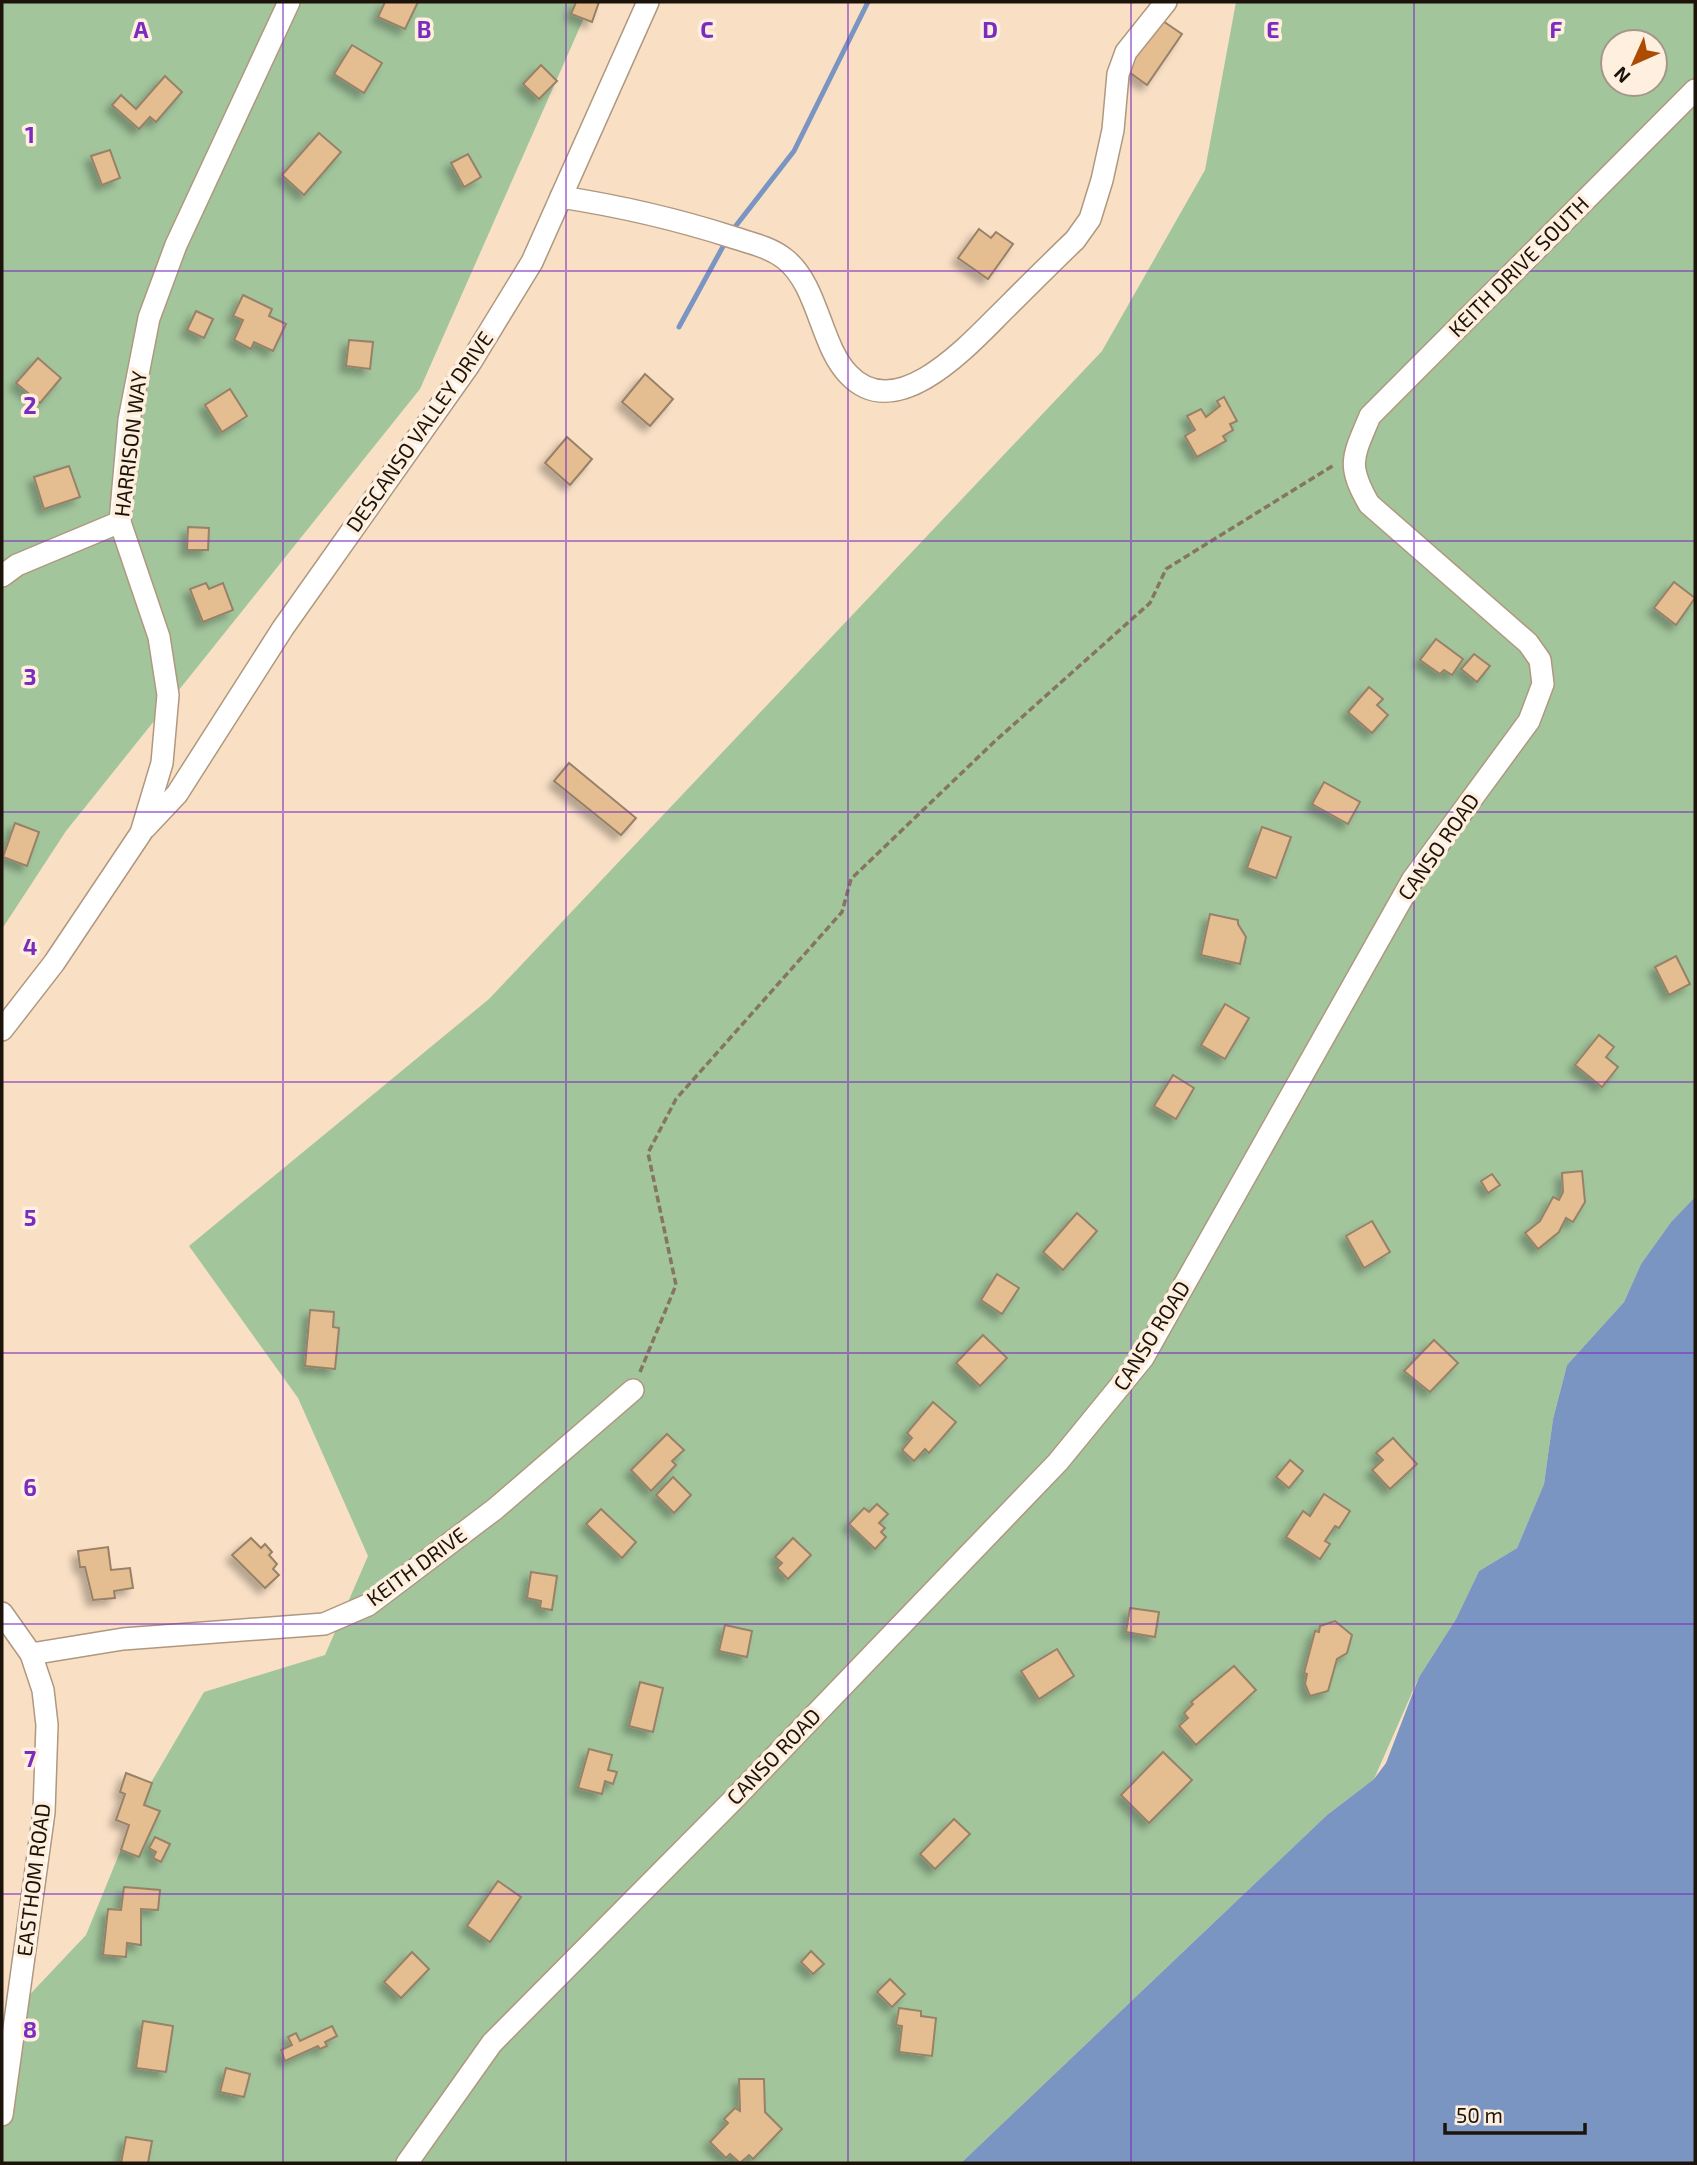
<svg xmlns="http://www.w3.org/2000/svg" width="1697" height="2165" font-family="'Exo 2',sans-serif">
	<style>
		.green { fill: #a2c59c; fill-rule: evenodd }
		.water { fill: #7b95c2 }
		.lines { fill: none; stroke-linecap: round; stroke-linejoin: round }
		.stream { stroke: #7b95c2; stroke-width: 5 }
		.building { fill: #e4bd91; stroke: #978168; stroke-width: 2; filter: url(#shadow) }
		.minor-casing { stroke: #af987f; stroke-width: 24 }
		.path { stroke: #857563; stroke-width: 3.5; stroke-dasharray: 7 3.5; stroke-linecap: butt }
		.minor { stroke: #fff; stroke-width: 21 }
		.grid { fill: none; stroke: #7b2cbf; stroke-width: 2; stroke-opacity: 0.55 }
		.labels { text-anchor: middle; stroke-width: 7; stroke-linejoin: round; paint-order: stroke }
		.street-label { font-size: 21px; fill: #1c140a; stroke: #feefdf }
		.grid-label { font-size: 23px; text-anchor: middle; font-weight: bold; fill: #7b2cbf; stroke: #feefdf; stroke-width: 7; stroke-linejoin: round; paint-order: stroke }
	</style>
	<defs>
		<filter id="shadow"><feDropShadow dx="-6" dy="6" stdDeviation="3.5" flood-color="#0004"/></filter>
	</defs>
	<rect width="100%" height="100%" fill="#f9e0c5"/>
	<g class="green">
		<path d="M2,2H591L420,389L66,831L2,929Z"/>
		<path d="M1236,2H1695V1197L1671,1222L1641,1264L1624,1302L1567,1365L1553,1419L1544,1484L1517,1548L1479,1571L1456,1619L1419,1677L1374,1779L1327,1815L961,2163H2V2024L86,1935L142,1798L204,1692L325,1655L368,1556L298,1398L189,1246L489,999L1102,351L1205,170ZM1613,42H1655V84H1613Z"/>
	</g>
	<path class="water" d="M1695,1197V2163H961L1327,1815L1374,1779L1386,1763L1419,1677L1456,1619L1479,1571L1517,1548L1544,1484L1553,1419L1567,1365L1624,1302L1641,1264L1671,1222Z"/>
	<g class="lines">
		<g class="stream">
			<path d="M731,232L794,151L868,2"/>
			<path d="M679,327L726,241"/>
		</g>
	</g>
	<g class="building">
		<path d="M385,2H418L405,29L378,17Z"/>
		<path d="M576,2H599L592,22L571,14Z"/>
		<path d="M1157,17L1182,34L1147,85L1122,67Z"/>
		<path d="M352,45L382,63L364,93L334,74Z"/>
		<path d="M541,65L557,81L539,99L523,84Z"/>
		<path d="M165,76L182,92L156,122L150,117L139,129L112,105L121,95L136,109Z"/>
		<path d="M319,133L341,152L304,195L282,175Z"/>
		<path d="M110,150L120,178L102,185L91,156Z"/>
		<path d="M468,154L481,177L464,187L451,163Z"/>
		<path d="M979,229L991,238L996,232L1013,244L988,279L958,258Z"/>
		<path d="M243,295L272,309L269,316L286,324L273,351L254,342L251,349L234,340L243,320L233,316Z"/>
		<path d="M196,311L213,319L204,338L187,330Z"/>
		<path d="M349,340L373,342L370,369L346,366Z"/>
		<path d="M38,358L61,378L40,403L16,383Z"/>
		<path d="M645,374L673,399L650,426L622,402Z"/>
		<path d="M230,389L247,416L222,432L205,405Z"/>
		<path d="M1224,397L1237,421L1230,424L1233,430L1223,436L1226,441L1197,457L1185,436L1195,430L1187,416L1201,409L1206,417L1220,406L1217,401Z"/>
		<path d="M567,437L592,459L570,485L545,463Z"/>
		<path d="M69,466L80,497L44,509L34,477Z"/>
		<path d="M188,527L209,528L208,550H187Z"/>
		<path d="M1674,582L1695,598L1676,625L1654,608Z"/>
		<path d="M206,583L209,589L223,583L233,610L203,622L190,589Z"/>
		<path d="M1436,639L1463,659L1452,675L1444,670L1440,674L1420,660Z"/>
		<path d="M1474,654L1490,666L1477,682L1461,669Z"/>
		<path d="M1369,687L1383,699L1377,705L1388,715L1372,733L1348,712Z"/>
		<path d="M569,763L636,818L621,835L554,781Z"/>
		<path d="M1324,782L1360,802L1348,824L1312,804Z"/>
		<path d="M15,823L39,832L27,866L3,857Z"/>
		<path d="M1262,827L1291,837L1276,878L1247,868Z"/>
		<path d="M1210,914L1238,920V924L1246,937L1240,964L1201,955Z"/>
		<path d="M1676,956L1690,984L1669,995L1655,967Z"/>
		<path d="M1225,1004L1249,1018L1225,1059L1201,1045Z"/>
		<path d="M1599,1035L1614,1047L1606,1057L1618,1067L1602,1087L1575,1065Z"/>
		<path d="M1173,1075L1194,1088L1176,1119L1154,1106Z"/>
		<path d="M1582,1171L1585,1202L1573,1222L1566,1218L1559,1232L1538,1249L1525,1233L1540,1221L1553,1197L1559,1200L1563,1192L1562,1173Z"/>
		<path d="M1492,1174L1500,1185L1488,1193L1481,1181Z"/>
		<path d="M1077,1213L1097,1231L1063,1270L1043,1252Z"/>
		<path d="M1372,1221L1390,1252L1364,1268L1346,1236Z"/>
		<path d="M997,1274L1019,1288L1002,1314L981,1300Z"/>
		<path d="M310,1310L334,1312L333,1327L339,1328L335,1369L305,1366Z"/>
		<path d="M983,1335L1007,1358L980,1386L956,1363Z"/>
		<path d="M1434,1340L1458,1363L1430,1392L1404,1371Z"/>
		<path d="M933,1402L956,1422L929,1453L925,1449L914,1461L902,1450L912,1438L907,1433Z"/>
		<path d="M667,1434L684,1450L672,1461L676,1465L651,1491L631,1470Z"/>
		<path d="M1393,1438L1417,1464L1390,1489L1372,1470L1383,1460L1376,1453Z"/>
		<path d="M1290,1460L1303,1471L1289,1488L1276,1477Z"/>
		<path d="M673,1477L691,1495L674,1513L656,1495Z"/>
		<path d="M1324,1494L1350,1511L1339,1528L1335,1526L1325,1541L1330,1544L1320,1559L1286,1537L1303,1511L1310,1516Z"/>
		<path d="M877,1504L888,1514L879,1523L885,1528L881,1532L886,1537L875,1549L849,1524L864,1508L869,1512Z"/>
		<path d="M601,1509L636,1542L622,1558L586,1524Z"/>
		<path d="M251,1538L261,1548L265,1544L272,1552L269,1555L277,1564L273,1569L279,1575L265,1588L232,1555Z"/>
		<path d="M793,1538L811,1555L788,1579L777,1568L782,1563L775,1557Z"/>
		<path d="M108,1547L111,1570L130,1568L133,1588L114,1591L115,1598L93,1600L85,1567H80L78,1551Z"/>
		<path d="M531,1572L557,1576L552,1610L540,1608L541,1601L527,1598Z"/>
		<path d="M1130,1608L1159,1612L1155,1637L1126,1632Z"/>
		<path d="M1335,1621L1352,1635L1347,1653L1337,1659L1328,1691L1310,1696L1305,1684L1307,1674L1304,1673L1315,1631L1319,1632L1320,1626Z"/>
		<path d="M725,1625L752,1631L747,1657L719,1651Z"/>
		<path d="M1057,1649L1074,1676L1039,1699L1021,1671Z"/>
		<path d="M1234,1666L1256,1690L1196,1745L1179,1726L1188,1718L1184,1713L1193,1704L1191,1702Z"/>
		<path d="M640,1682L663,1688L653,1732L629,1726Z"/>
		<path d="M589,1749L612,1755L608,1770L617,1772L613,1784L605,1781L602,1794L578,1788Z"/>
		<path d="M1163,1752L1192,1780L1149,1823L1121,1795Z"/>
		<path d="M126,1773L152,1783L144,1805L160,1811L139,1857L121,1850L129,1825L116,1820L125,1794L120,1792Z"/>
		<path d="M954,1819L970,1834L935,1869L920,1854Z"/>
		<path d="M155,1837L170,1844L161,1862L153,1858L156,1852L149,1848Z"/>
		<path d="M498,1881L521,1897L490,1942L467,1926Z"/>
		<path d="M124,1887L160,1890L158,1910L141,1909V1945L127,1943L126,1957L103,1955L108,1909L121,1910Z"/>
		<path d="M811,1951L824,1964L813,1974L801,1962Z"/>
		<path d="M412,1952L429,1969L401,1998L384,1982Z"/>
		<path d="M890,1979L905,1994L892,2007L877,1992Z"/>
		<path d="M899,2008L921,2011V2016L936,2018L932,2056L899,2052L902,2026L896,2025Z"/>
		<path d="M143,2021L173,2026L166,2072L136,2068Z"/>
		<path d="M332,2026L337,2036L325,2042L327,2046L320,2049L318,2046L285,2061L281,2050L292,2045L288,2037L296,2033L300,2041Z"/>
		<path d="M226,2068L250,2074L244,2097L220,2092Z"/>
		<path d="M739,2079H764L765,2112L782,2129L753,2159L749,2155L740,2163L730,2154L726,2158L710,2142L728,2123L724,2119L735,2108L740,2111Z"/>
		<path d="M126,2137L152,2141L148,2163H121Z"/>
	</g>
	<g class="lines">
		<defs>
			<g id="minor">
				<path d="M561,197C619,206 676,219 732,237C750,243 770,247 785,259C819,286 820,346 849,375C899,427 974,339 1007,307C1029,285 1052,262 1075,240L1090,219L1102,180L1113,130L1118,74L1126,52L1166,2"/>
				<path d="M2,576L17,565L120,522"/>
				<path d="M145,828L177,794L283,628L469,365L532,262L648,2"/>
				<path d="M2,1030L54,963L141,833L162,763L168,695L159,637L120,522L129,420L149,318L176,245L289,2"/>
				<path d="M2,1613L31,1654L43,1690L47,1725L44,1812L2,2115"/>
				<path d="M31,1654L123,1639L324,1624L368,1605L495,1509L633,1390"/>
				<path d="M407,2163L492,2043L735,1798L1058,1462L1143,1358L1413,879L1529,721L1543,684L1540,660L1528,643L1369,504C1346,464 1353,457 1370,416L1695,90"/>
			</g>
		</defs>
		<use href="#minor" class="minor-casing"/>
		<path class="path" d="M640,1372L676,1285L648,1153L676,1099L842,912L851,879L994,742L1150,603L1166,569L1334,465"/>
		<use href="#minor" class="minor"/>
	</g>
	<path class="grid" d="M283,2V2163M566,2V2163M848,2V2163M1131,2V2163M1414,2V2163M2,271H1695M2,541H1695M2,812H1695M2,1082H1695M2,1353H1695M2,1624H1695M2,1894H1695"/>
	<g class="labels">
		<g class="street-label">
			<text transform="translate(1519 267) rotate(-45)" y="7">KEITH DRIVE SOUTH</text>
			<text transform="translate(420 432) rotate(-55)" y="7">DESCANSO VALLEY DRIVE</text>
			<text transform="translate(131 444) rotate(-83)" y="7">HARRISON WAY</text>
			<text transform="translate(1439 847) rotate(-55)" y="7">CANSO ROAD</text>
			<text transform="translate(1152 1336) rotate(-58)" y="7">CANSO ROAD</text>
			<text transform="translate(417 1567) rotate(-36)" y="7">KEITH DRIVE</text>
			<text transform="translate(774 1757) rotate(-46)" y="7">CANSO ROAD</text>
			<text transform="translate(34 1880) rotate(-83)" y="7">EASTHOM ROAD</text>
		</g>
	</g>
	<g class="grid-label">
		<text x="141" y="38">A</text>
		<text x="424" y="38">B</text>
		<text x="707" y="38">C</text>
		<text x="990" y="38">D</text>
		<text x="1273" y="38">E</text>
		<text x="1556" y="38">F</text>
		<text x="30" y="143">1</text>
		<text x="30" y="414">2</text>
		<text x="30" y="685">3</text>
		<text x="30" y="955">4</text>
		<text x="30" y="1226">5</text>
		<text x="30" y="1496">6</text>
		<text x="30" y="1767">7</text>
		<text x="30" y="2038">8</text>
	</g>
	<rect width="1697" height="2165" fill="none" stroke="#1c140a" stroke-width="7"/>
	<g transform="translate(1634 63) rotate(225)"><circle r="33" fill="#feefdf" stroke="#a4978a" stroke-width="2"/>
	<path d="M0-5L12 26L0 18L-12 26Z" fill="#ac4c03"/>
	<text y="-10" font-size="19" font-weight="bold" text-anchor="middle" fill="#1c140a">N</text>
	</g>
	<path d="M1445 2123v10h140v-10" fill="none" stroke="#1c140a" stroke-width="3.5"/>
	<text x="1456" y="2123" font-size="21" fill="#1c140a" stroke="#feefdf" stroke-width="5" paint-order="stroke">50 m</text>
</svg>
